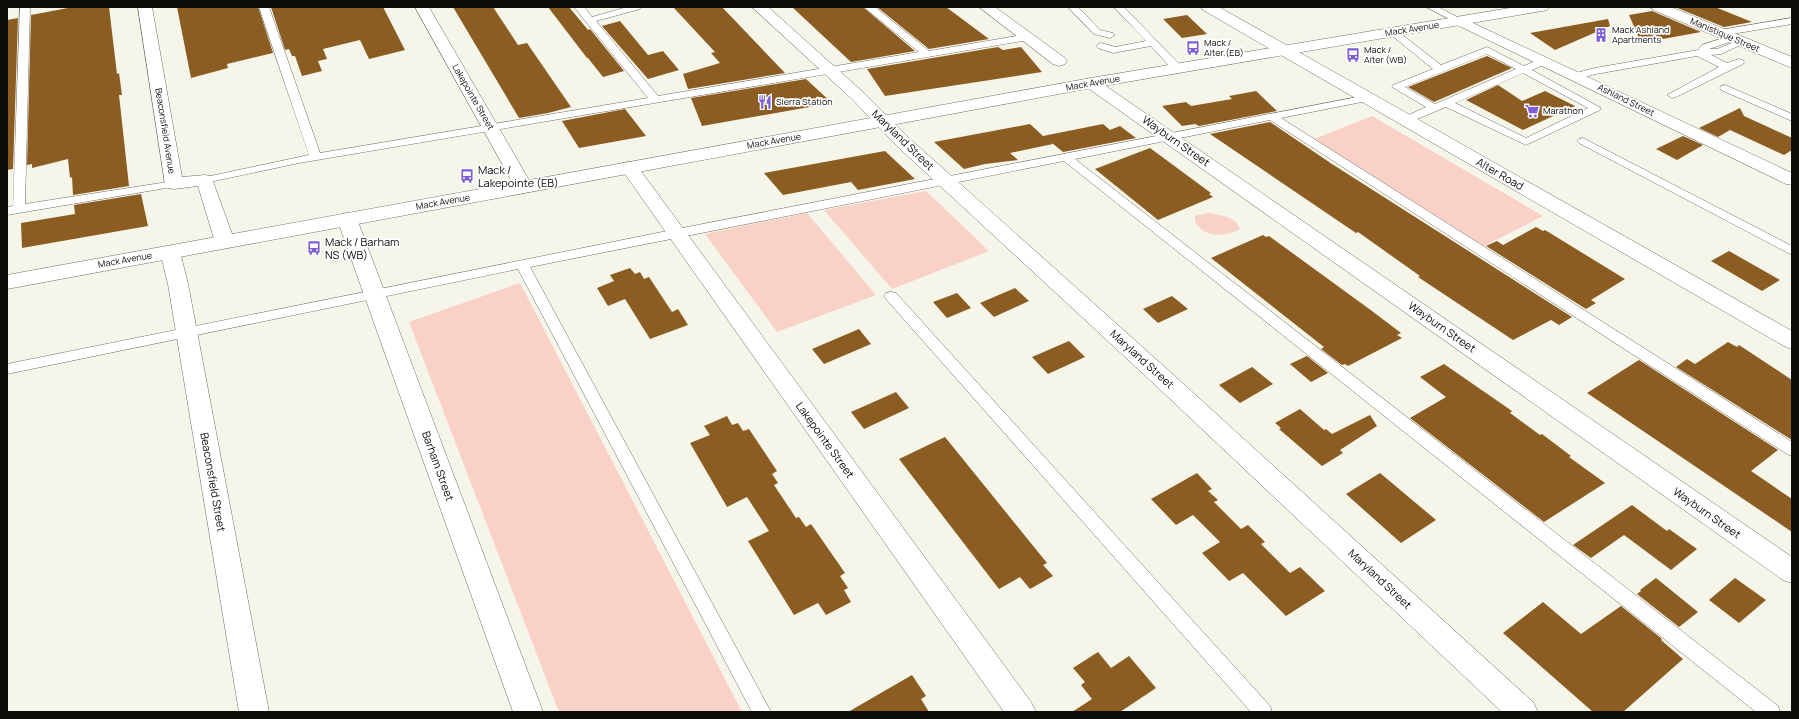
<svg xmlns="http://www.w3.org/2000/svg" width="1799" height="719" font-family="Manrope,sans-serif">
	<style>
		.green { fill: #f9d1c7 }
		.building { fill: #8c5d22 }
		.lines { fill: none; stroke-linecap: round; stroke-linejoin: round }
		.service-casing { stroke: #6e6d64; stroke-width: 1 }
		.minor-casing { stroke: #6e6d64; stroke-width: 1 }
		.tertiary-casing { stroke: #6e6d64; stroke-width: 1 }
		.secondary-casing { stroke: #6e6d64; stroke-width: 1 }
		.service { fill: #fff; fill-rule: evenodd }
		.minor { fill: #fff; fill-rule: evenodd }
		.tertiary { fill: #fff; fill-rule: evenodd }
		.secondary { fill: #fff; fill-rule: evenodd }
		.labels { text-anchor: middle; stroke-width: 3.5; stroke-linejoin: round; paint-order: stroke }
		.far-street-label { font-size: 9px; fill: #0d0c09; stroke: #fff }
		.far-poi-label { font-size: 9px; fill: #0d0c09; stroke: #fff; text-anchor: start }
		.street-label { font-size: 11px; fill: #0d0c09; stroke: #fff }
		.poi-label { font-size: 11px; fill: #0d0c09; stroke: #fff; text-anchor: start }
	</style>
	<rect width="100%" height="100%" fill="#f6f5ea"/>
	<g class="green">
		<path d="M1372,116L1543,216L1484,246L1314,139Z"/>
		<path d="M926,191L989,251L892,289L824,210Z"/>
		<path d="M807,213L876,295L777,332L705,234Z"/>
		<path d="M1208,213C1219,215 1236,216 1240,229C1227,236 1209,238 1199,227C1195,223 1194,220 1195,216Z"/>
		<path d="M520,283L742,712H559L409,322Z"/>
	</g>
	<g class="building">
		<path d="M73,7H109L117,74L119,73L122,95H119L129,186L73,195L72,177L70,178L68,159L32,168V164L27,165L31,15Z"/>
		<path d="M177,7H258L273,53L227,64L228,68L191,78Z"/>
		<path d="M271,7H383L405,50L369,59L360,40L323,49L327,59L318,61L322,71L302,76L295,56H292L289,49L285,50Z"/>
		<path d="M453,7H493L518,45L527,43L571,107L548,113L519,118Z"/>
		<path d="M548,7H569L588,30L590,29L624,71L603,77L588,58H587Z"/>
		<path d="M673,7H722L785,73L688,89L683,74L720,63L711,53L715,52Z"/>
		<path d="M792,7H863L915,51L851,62Z"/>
		<path d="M877,7H946L989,39L929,49Z"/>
		<path d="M1675,7H1715L1752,22L1724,27Z"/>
		<path d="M1652,11L1701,32L1641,43L1629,15Z"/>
		<path d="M1187,15L1207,34L1182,38L1163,19Z"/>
		<path d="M18,18L13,169L7,170V20Z"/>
		<path d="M1608,19L1610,26L1555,50L1530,33Z"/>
		<path d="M620,21L648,55L663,51L679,70L648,79L602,26Z"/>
		<path d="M998,47L1003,50L1021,47L1042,72L885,96L867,69Z"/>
		<path d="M1487,56L1512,68L1434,102L1408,87Z"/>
		<path d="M806,79L832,103L702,126L691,98Z"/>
		<path d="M1498,85L1522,101L1545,91L1575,106L1523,130L1466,100Z"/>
		<path d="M1256,91L1277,111L1199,126L1195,124L1182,126L1162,106L1186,102L1191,106L1232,99L1229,96Z"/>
		<path d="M1740,108L1744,116L1792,138V150L1784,155L1730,130L1718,137L1699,128Z"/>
		<path d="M625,109L646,136L579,148L562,121Z"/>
		<path d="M1270,122L1332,164L1572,317L1559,325L1551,320L1513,340L1418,277L1420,276L1358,232L1356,233L1210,134Z"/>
		<path d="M1030,124L1043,136L1103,124L1110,130L1120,126L1136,138L1063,152L1046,138L1053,144L1010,153L1018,160L985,164L964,169L934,142Z"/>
		<path d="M1683,136L1703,145L1677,160L1656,149Z"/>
		<path d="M1150,148L1211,193L1209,194L1213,197L1158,220L1095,169Z"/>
		<path d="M885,151L915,179L858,190L851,182L783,195L764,173Z"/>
		<path d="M141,194L148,226L22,248L21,223L75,214L74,205Z"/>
		<path d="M1536,227L1543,231L1545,230L1625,279L1591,300L1596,303L1586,309L1486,246L1497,241L1503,245Z"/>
		<path d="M1263,235L1266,237L1269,236L1372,311L1401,333L1397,335L1402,338L1348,366L1345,364L1342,365L1321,349L1324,347L1211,258Z"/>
		<path d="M1729,251L1780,280L1762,291L1711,261Z"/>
		<path d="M630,268L635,274L640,272L644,279L649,277L672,312L678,309L688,325L650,339L625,299L608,306L597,288L614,281L610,275Z"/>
		<path d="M1015,288L1029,301L994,317L980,303Z"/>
		<path d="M957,293L971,308L947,318L933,302Z"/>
		<path d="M1172,296L1188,309L1158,323L1143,309Z"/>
		<path d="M859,329L871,344L824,364L812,349Z"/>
		<path d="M1069,341L1085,357L1048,374L1032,357Z"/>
		<path d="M1728,342L1737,347L1739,345L1792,380V440L1676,367L1687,359L1695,364Z"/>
		<path d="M1307,356L1328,373L1311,382L1290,364Z"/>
		<path d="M1639,360L1778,450L1751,471L1792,499V532L1587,393Z"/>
		<path d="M1444,364L1512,411L1510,413L1540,435L1542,434L1571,456L1569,457L1605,483L1544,522L1410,418L1446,397L1420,377Z"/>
		<path d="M1252,367L1273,384L1240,403L1219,385Z"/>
		<path d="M896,392L909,408L864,429L851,412Z"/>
		<path d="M1300,409L1324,430L1326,429L1332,434L1370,415L1377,426L1340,450L1343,453L1322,466L1279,429L1281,428L1275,423Z"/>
		<path d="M727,416L732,425L738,423L743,431L749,429L777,471L772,474L778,483L774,485L796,518L799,517L806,527L811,524L845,573L840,576L848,588L844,590L851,602L826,615L818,603L794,615L748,541L769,531L747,497L727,507L690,443L710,435L704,426Z"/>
		<path d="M945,437L1047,563L1043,565L1053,576L1030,589L1020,577L999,589L899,459Z"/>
		<path d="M1197,473L1212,489L1208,491L1218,500L1214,502L1241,529L1248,525L1265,542L1261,544L1290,573L1300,567L1325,591L1286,616L1243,573L1229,581L1202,553L1220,542L1193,515L1176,525L1151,499Z"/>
		<path d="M1380,473L1436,520L1401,543L1346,494Z"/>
		<path d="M1632,505L1667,531L1669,529L1697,549L1671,570L1624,535L1591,558L1573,545Z"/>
		<path d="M1656,578L1698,612L1679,627L1637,594L1641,591L1640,590Z"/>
		<path d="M1735,578L1766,600L1739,623L1709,600Z"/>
		<path d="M1543,602L1581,634L1621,606L1662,639L1661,640L1683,659L1623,712H1593L1503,633Z"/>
		<path d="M1098,652L1111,668L1129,656L1156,688L1120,712H1072L1092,699L1081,685L1085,682L1073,668Z"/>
		<path d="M912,675L926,696L921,699L929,712H848Z"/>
	</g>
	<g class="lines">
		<defs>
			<g id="service">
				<path d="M20,7H30L25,204L174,181L180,184L178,186L7,215V207L13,206Z"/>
				<path d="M259,7H269L320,153L648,98L574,7H584L592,17L627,7H642L640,9L596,21L658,96L919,52L864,7H875L929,51L1028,34L1033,37L1028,40L299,163L205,183L201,182L199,180L201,178L309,155Z"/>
				<path d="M1068,7H1078L1100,30L1113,33L1115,35L1110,38L1094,34Z"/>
				<path d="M1114,7H1124L1181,66L1182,68L1181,70H1173L1151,46L1113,53L1098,48L1096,46L1098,44L1101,43L1115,47L1146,41Z"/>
				<path d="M1426,7H1438L1465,21L1463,23H1457Z"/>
				<path d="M1792,18V24L1720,36L1715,33L1720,30Z"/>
				<path d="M1393,29L1396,30L1441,65L1487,47L1524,66L1540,59H1548L1549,61L1548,63L1532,70L1601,108L1600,110L1526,145L1446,107L1410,122H1402L1401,120L1402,118L1426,107L1392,87L1393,85L1433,69L1390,34L1388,32ZM1487,54L1516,69L1435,104L1405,87ZM1523,73L1588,108L1526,138L1455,103Z"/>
				<path d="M1732,35L1737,38L1735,40L1709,49H1717L1742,39L1747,42L1721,54L1711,55L1727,63L1739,59L1743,60L1744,62L1743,64L1676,97L1672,98L1667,95L1719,67L1697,56L1596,74L1576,79L1571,76L1572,74L1595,68L1698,50L1702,45Z"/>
				<path d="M1725,85L1792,114V121L1721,90L1720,88L1721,86Z"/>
				<path d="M1368,95L1373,98L1372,100L1281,118L1792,442V456L1787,454L1270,120L1075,159L1778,706L1780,712H1756L1064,161L530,267L771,712H752L518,269L7,374V364L677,229Z"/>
				<path d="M1583,138L1792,246V255L1579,143L1577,141L1579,139Z"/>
				<path d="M891,292L896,293L1270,706L1272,712H1251L886,299L884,296L886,293Z"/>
			</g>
			<g id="minor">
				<path d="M138,7H152L182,177L205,175L211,176L235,242L232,246L225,248L218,246L215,242L198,186L174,189L168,188L165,184Z"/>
				<path d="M415,7H429L533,187L530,191L524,193L518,191L515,187Z"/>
				<path d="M752,7H768L864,93L909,138L1167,369L1533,702L1538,712H1502L1151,381L897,146L852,99Z"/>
				<path d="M979,7H995L1065,58L1067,61L1065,64L1059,66L1053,64Z"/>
				<path d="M1651,7H1671L1792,57V68L1653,10Z"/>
				<path d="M1460,17L1792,173V185L1786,184L1455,24L1453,21L1455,18Z"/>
				<path d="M1091,78L1097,80L1792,557V583L1783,580L1085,86L1083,83L1085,80Z"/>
				<path d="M629,162L635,163L1031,702L1036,712H1004L620,167L623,163Z"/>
				<path d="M347,213L354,215L357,219L543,712H513L337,219L340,215Z"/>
				<path d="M170,246L177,248L180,252L188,284L269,712H239L168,284L160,252L163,248Z"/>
			</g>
			<path id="tertiary" d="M1201,7H1219L1792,331V349L1784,346L1203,10Z"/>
			<path id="secondary" d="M1516,7H1549L1547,10L1542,11L1091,88L7,289V275L1091,78Z"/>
		</defs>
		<use href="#service" class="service-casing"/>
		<use href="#minor" class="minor-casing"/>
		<use href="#tertiary" class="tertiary-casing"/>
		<use href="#secondary" class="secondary-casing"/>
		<use href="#service" class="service"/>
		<use href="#minor" class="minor"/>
		<use href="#tertiary" class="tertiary"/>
		<use href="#secondary" class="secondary"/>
	</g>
	<defs>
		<symbol id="building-bare" viewBox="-9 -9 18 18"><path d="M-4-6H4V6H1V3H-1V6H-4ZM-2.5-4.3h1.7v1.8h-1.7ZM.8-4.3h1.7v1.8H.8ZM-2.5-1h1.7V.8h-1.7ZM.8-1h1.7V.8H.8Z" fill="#7d5ed8" stroke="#fff" stroke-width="2.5" paint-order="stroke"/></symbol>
		<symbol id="bus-bare" viewBox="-9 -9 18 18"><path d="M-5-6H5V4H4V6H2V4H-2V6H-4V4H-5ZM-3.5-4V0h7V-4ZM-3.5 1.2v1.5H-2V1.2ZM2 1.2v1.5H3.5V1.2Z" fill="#7d5ed8" stroke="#fff" stroke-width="2.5" paint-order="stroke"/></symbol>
		<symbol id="restaurant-bare" viewBox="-9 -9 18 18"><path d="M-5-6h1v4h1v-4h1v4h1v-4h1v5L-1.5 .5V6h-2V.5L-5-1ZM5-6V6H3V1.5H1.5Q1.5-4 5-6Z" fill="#7d5ed8" stroke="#fff" stroke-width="2.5" paint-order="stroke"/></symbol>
		<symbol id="supermarket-bare" viewBox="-9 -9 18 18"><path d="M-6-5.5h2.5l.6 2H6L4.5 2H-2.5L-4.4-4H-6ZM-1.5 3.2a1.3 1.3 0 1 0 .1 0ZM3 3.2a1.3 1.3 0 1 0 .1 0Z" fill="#7d5ed8" stroke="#fff" stroke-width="2.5" paint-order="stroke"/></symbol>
	</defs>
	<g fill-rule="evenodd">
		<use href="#building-bare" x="1591" y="25" width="20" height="20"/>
		<use href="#bus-bare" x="1183" y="38" width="20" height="20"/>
		<use href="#bus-bare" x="1343" y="45" width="20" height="20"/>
		<use href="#restaurant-bare" x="755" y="92" width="20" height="20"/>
		<use href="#supermarket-bare" x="1522" y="101" width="20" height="20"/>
		<use href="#bus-bare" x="457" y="166" width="20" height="20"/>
		<use href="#bus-bare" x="304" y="238" width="20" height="20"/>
	</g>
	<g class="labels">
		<g class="far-street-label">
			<text transform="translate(1412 29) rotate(-9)" y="3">Mack Avenue</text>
			<text transform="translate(1725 35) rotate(23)" y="3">Manistique Street</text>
			<text transform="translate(1093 83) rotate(-10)" y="3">Mack Avenue</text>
			<text transform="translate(473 97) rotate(60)" y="3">Lakepointe Street</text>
			<text transform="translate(1626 100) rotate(26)" y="3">Ashland Street</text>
			<text transform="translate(165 131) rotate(81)" y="3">Beaconsfield Avenue</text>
			<text transform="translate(774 141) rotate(-10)" y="3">Mack Avenue</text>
			<text transform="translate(443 202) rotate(-10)" y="3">Mack Avenue</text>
			<text transform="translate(125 260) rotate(-10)" y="3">Mack Avenue</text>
		</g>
		<g class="far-poi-label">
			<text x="1612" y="33">Mack Ashland<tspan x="1612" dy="10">Apartments</tspan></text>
			<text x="1204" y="46">Mack /<tspan x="1204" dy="10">Alter (EB)</tspan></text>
			<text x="1364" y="53">Mack /<tspan x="1364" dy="10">Alter (WB)</tspan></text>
			<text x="776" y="105">Sierra Station</text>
			<text x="1543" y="114">Marathon</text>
		</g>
		<g class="street-label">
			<text transform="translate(903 140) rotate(44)" y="4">Maryland Street</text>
			<text transform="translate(1176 141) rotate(35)" y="4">Wayburn Street</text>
			<text transform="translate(1500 174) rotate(30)" y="4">Alter Road</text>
			<text transform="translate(1442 327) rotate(35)" y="4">Wayburn Street</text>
			<text transform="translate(1142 359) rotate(42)" y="4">Maryland Street</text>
			<text transform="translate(825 440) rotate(54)" y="4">Lakepointe Street</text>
			<text transform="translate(438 466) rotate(70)" y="4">Barham Street</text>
			<text transform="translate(213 482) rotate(80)" y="4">Beaconsfield Street</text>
			<text transform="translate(1707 513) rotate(35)" y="4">Wayburn Street</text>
			<text transform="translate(1380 579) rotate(43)" y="4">Maryland Street</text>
		</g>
		<g class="poi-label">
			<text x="478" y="174">Mack /<tspan x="478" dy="13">Lakepointe (EB)</tspan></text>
			<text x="325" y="246">Mack / Barham<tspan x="325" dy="13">NS (WB)</tspan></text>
		</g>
	</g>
	<rect width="1799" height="719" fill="none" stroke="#0d0c09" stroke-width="16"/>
</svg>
